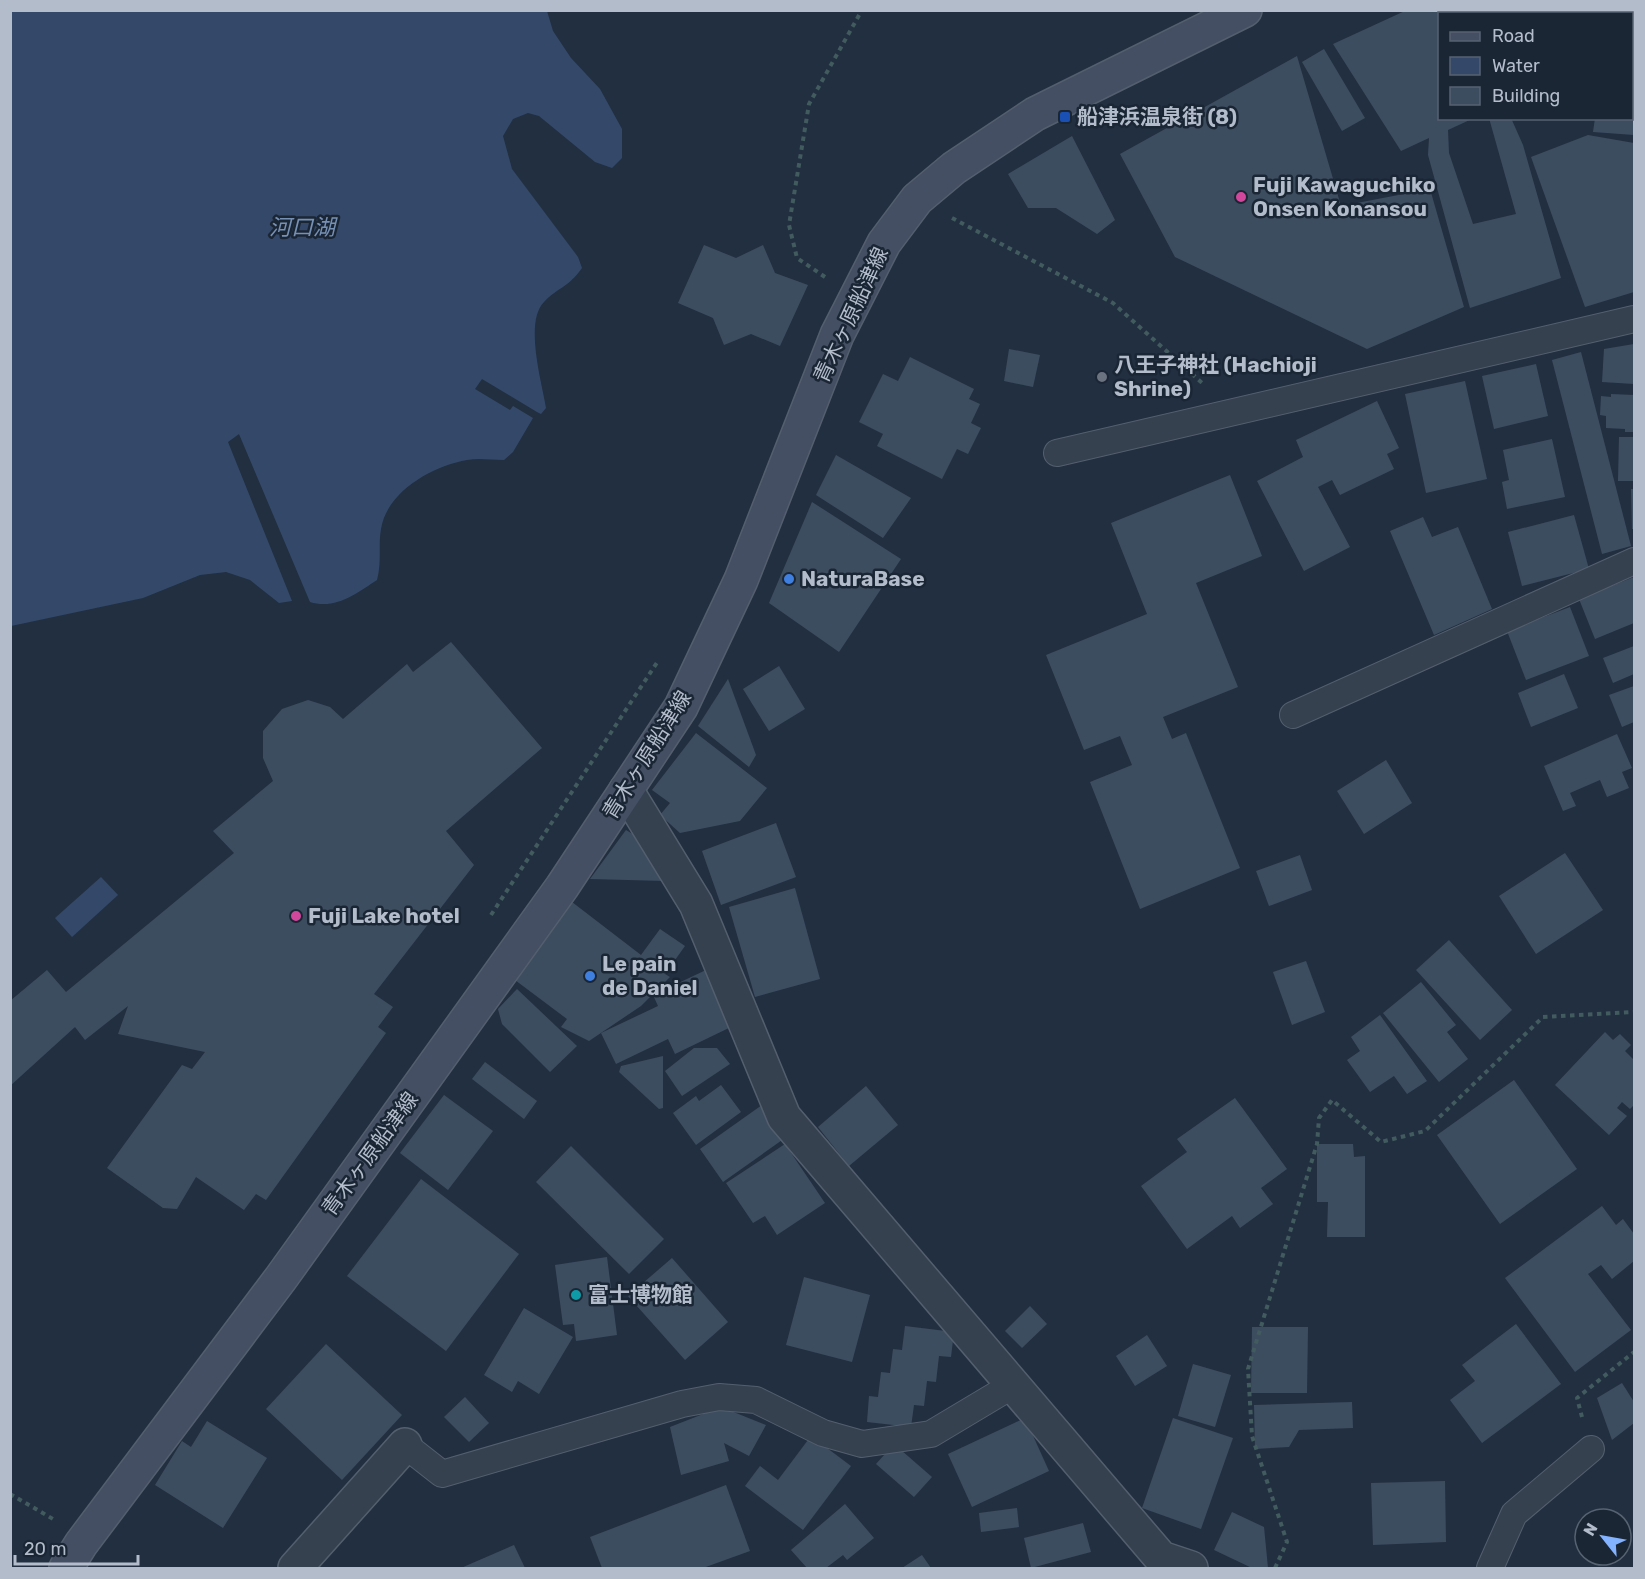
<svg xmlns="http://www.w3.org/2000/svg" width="1645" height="1579" font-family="Rubik,'Noto Sans JP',sans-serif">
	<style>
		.water { fill: #344969 }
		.building { fill: #3d4d60 }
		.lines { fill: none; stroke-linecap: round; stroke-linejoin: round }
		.service-casing { stroke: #545f6e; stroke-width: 28 }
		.minor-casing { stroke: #545f6e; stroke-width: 36 }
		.secondary-casing { stroke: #545f6e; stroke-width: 36 }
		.path { stroke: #425b5e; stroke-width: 4; stroke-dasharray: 4.5 4.5; stroke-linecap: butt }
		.service { stroke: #364150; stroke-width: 26 }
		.minor { stroke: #364150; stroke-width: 33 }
		.secondary { stroke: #444f63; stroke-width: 33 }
		.transit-dot { fill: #1a4fb4; stroke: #1b2635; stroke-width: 2 }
		.hotel-dot { fill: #d1479c; stroke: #1b2635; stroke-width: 2 }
		.worship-dot { fill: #6b7280; stroke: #1b2635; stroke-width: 2 }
		.shop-dot { fill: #3f7fe0; stroke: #1b2635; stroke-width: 2 }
		.culture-dot { fill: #0f9aa8; stroke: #1b2635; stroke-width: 2 }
		.labels { text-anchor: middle; stroke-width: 5; stroke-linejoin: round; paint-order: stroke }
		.poi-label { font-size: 21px; font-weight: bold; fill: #b2bccb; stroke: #1b2635; text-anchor: start }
		.street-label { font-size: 21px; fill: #b2bccb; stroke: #1b2635 }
		.water-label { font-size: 22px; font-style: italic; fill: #7791b5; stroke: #1b2635 }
	</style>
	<rect width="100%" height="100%" fill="#222f40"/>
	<g class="water">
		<path d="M11,10L547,11L553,31L571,58L600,89L622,129V158L612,168L595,162L539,116L528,113L513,119L503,136L512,169L578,257L582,268C569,287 557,288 544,302C524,322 542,383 546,408L541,414L537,412L482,379L475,389L510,410L513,406L533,418L513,452L504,460C492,460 479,458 467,460C433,466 387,491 381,529C378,546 382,560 377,580C357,593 336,610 310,602L239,434L228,442L292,601L279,603L250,580L226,572L200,575L143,598L11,626Z"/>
		<path d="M101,877L118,895L72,937L55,918Z"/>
	</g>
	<g class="building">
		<path d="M1407,10H1500L1502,14H1440V118H1474L1448,130L1449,153L1473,224L1516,214L1489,118H1511L1523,145L1561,278L1470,308L1428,155L1429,138L1401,151L1333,44Z"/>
		<path d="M1527,10H1630L1626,14H1529Z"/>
		<path d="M1634,11V135L1593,132L1595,118H1632V14Z"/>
		<path d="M1324,49L1365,118L1342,131L1302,62Z"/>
		<path d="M1297,56L1341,206L1430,189L1464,307L1367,349L1175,257L1120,154Z"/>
		<path d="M1588,135L1634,143V292L1585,307L1531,157Z"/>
		<path d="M1072,136L1115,220L1097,234L1056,208H1028L1008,174Z"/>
		<path d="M704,245L736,258L763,245L775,273L808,285L780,346L751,334L724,345L713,318L678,303Z"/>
		<path d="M1634,344V384L1602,382L1604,349Z"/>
		<path d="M1009,349L1040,355L1033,387L1004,381Z"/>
		<path d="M1581,352L1631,546L1602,554L1552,360Z"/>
		<path d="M910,357L974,389L969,399L980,404L971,423L981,428L968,454L957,449L942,479L877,446L883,434L859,422L883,374L898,381Z"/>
		<path d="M1536,364L1548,416L1494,429L1482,376Z"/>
		<path d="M1465,381L1487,479L1426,493L1405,394Z"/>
		<path d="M1611,394L1634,395V432H1625V429L1606,428V416L1600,415L1601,396L1611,397Z"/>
		<path d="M1377,401L1399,448L1387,454L1394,469L1340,495L1332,480L1318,487L1350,547L1304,571L1257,481L1303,457L1296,440Z"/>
		<path d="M1619,437H1634V481H1618Z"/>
		<path d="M1552,439L1565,497L1507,509L1502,482L1509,480L1503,450Z"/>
		<path d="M836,455L911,498L883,538L816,495Z"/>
		<path d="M1230,475L1262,556L1196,583L1238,687L1163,717L1172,739L1186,733L1240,868L1140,909L1090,782L1132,765L1120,736L1084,750L1046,655L1147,614L1111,523Z"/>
		<path d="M1631,489H1634V529H1632Z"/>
		<path d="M812,502L901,559L839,652L769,603Z"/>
		<path d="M1574,515L1589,569L1522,586L1508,532Z"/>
		<path d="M1423,517L1432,537L1458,527L1492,609L1434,635L1390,531Z"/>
		<path d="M1634,577V623L1595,639L1579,599Z"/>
		<path d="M1570,607L1589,656L1526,680L1507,631Z"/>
		<path d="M451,642L542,748L446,831L474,865L374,994L393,1007L378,1027L386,1033L266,1200L256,1194L244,1210L196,1177L177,1209L163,1208L107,1168L182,1065L192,1069L205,1052L118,1034L128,1006L85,1040L75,1027L10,1086V1001L47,970L66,992L234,853L213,831L273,781L263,758V731L282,709L308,700L330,707L343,719L407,664L413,672Z"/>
		<path d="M1634,646V674L1613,683L1603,658Z"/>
		<path d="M779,666L805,709L769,731L743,689Z"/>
		<path d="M1564,674L1578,708L1531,727L1518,693Z"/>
		<path d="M728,679L756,755L749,767L698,726Z"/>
		<path d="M1634,686V722L1622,727L1609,695Z"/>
		<path d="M696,733L767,788L740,821L680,833L660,815L670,803L652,790Z"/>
		<path d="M1617,734L1632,768L1622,772L1629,788L1607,797L1600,780L1570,793L1576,806L1563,811L1544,766Z"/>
		<path d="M1386,760L1412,803L1364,834L1337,791Z"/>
		<path d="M776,823L796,877L721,905L702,851Z"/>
		<path d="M626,830L649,844L665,881L590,879Z"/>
		<path d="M1565,853L1603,910L1536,954L1499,896Z"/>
		<path d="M1300,855L1312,890L1269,906L1256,871Z"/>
		<path d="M795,888L820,979L755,997L729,907Z"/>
		<path d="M572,902L641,955L660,929L685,946L665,974L670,977L641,1006L589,1041L561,1027L567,1019L515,980Z"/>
		<path d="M1449,940L1512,1010L1480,1040L1416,970Z"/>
		<path d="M1306,961L1325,1012L1292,1025L1273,972Z"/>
		<path d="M706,970L733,1026L675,1054L668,1039L616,1064L601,1033L658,1006L653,995Z"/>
		<path d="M1421,982L1456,1025L1447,1032L1468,1059L1439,1082L1383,1013Z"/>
		<path d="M517,989L577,1046L550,1072L502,1024L498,1009Z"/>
		<path d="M1380,1015L1427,1081L1407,1094L1394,1076L1370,1092L1347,1060L1360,1051L1351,1037Z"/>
		<path d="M1605,1032L1613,1040L1620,1034L1631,1045L1625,1051L1634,1060V1105L1630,1109L1622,1102L1617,1108L1627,1116L1609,1135L1555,1085Z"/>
		<path d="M694,1048H717L730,1064L682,1096L665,1071Z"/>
		<path d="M663,1056V1108L659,1109L619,1072L621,1066Z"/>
		<path d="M485,1062L537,1101L524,1119L472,1079Z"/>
		<path d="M1514,1080L1577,1169L1500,1224L1437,1135Z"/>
		<path d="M721,1085L741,1112L696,1145L673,1113L696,1096L699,1101Z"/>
		<path d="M866,1086L898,1125L849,1166L818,1127Z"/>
		<path d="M444,1095L493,1131L448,1190L400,1153Z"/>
		<path d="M1235,1098L1287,1169L1261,1188L1273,1204L1240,1228L1232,1216L1187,1249L1141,1186L1187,1152L1177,1139Z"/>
		<path d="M762,1105L785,1138L723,1182L700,1149Z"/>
		<path d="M785,1144L825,1203L777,1235L765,1216L753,1223L726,1183Z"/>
		<path d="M1317,1144H1353L1354,1157L1365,1156V1237H1327L1328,1202H1317Z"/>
		<path d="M571,1146L664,1239L629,1274L536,1182Z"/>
		<path d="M421,1179L519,1254L446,1351L347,1276Z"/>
		<path d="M1602,1206L1616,1225L1623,1219L1634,1234V1261L1612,1279L1601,1265L1588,1274L1631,1330L1575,1372L1505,1278Z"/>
		<path d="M607,1257L617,1335L576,1341L574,1324L563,1325L555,1265Z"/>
		<path d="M672,1258L728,1322L685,1360L628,1296Z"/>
		<path d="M804,1277L870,1295L852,1362L786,1345Z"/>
		<path d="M1030,1306L1047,1324L1022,1348L1005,1331Z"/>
		<path d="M524,1308L573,1337L539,1394L518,1381L512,1392L484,1375Z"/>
		<path d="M1516,1324L1561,1384L1482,1443L1450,1400L1475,1381L1462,1365Z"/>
		<path d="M905,1326L954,1332L951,1357L939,1356L936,1382L927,1381L924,1406L914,1405L911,1427L867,1422L869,1396L878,1397L881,1372L890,1373L893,1349L902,1350Z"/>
		<path d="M1252,1327H1308L1307,1393H1251Z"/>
		<path d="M1147,1335L1167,1366L1135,1386L1116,1356Z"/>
		<path d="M326,1344L402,1415L342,1480L266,1409Z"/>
		<path d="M1193,1364L1231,1375L1215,1427L1178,1416Z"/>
		<path d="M1622,1383L1634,1402V1423L1612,1440L1597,1398Z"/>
		<path d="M465,1397L489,1423L469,1442L444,1417Z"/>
		<path d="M1352,1402L1353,1428L1299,1430L1289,1447L1255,1449L1254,1405Z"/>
		<path d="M721,1407L766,1425L749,1456L724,1443L729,1461L681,1475L670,1427Z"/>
		<path d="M1025,1418L1049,1471L972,1507L948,1454Z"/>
		<path d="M1173,1418L1233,1438L1201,1529L1142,1508Z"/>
		<path d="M207,1421L267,1458L223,1528L155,1485L182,1441L191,1447Z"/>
		<path d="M811,1436L851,1466L803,1530L745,1486L760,1466L778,1480Z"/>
		<path d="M894,1444L932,1477L914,1497L876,1464Z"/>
		<path d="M1445,1481L1446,1542L1373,1545L1371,1483Z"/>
		<path d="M726,1485L750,1551L703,1568H602L590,1537Z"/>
		<path d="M845,1504L874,1538L847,1560L843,1555L826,1568H807L791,1550Z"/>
		<path d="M1017,1508L1019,1527L981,1532L979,1513Z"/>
		<path d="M1232,1512L1264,1527L1268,1568H1252L1214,1550Z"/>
		<path d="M1083,1523L1091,1552L1031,1568L1024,1538Z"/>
		<path d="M514,1545L525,1568H461Z"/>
		<path d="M922,1555L931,1568H902Z"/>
	</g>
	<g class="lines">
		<defs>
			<g id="service">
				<path d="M1057,453L1634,319"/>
				<path d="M1293,715L1634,561"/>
				<path d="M405,1445L442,1474L682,1404L719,1397L756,1400L823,1433L862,1444L931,1434L1013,1385"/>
				<path d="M1490,1568L1514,1514L1591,1449"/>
			</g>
			<g id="minor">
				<path d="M626,790L696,904L784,1117L1161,1558L1191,1568"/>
				<path d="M295,1568L405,1445"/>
			</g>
			<path id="secondary" d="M66,1568L81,1544L281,1278L562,887L681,707L741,580L837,335L884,243L917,199L954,168L1035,114L1245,10"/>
		</defs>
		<use href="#service" class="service-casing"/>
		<use href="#minor" class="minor-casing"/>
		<use href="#secondary" class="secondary-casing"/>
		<g class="path">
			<path d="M952,218L1113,303L1202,383"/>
			<path d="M825,277L797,258L789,225L809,104L862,10"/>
			<path d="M491,915L658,661"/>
			<path d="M1582,1417L1577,1398L1634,1352"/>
			<path d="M10,1494L53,1519"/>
			<path d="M1275,1568L1287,1542L1252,1436L1248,1369L1317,1144L1319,1118L1332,1100L1381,1142L1425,1131L1543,1017L1634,1012"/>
		</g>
		<use href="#service" class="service"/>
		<use href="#minor" class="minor"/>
		<use href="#secondary" class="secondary"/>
	</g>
	<rect class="transit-dot" x="1059" y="111" width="12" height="12" rx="3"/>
	<g class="hotel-dot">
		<circle cx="1241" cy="197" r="6"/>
		<circle cx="296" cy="916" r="6"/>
	</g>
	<circle class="worship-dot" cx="1102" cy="377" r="6"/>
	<g class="shop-dot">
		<circle cx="789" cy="579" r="6"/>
		<circle cx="590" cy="976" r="6"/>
	</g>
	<circle class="culture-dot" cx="576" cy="1295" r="6"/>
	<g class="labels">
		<g class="poi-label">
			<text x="1077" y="124">船津浜温泉街 (8)</text>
			<text x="1253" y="192">Fuji Kawaguchiko<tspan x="1253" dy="24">Onsen Konansou</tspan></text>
			<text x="1114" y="372">八王子神社 (Hachioji<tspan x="1114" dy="24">Shrine)</tspan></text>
			<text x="801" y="586">NaturaBase</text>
			<text x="308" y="923">Fuji Lake hotel</text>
			<text x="602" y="971">Le pain<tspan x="602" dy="24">de Daniel</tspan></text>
			<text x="588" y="1302">富士博物館</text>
		</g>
		<g class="street-label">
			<text transform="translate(851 315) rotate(-65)" y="7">青木ヶ原船津線</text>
			<text transform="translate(647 755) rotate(-58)" y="7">青木ヶ原船津線</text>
			<text transform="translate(370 1154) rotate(-54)" y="7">青木ヶ原船津線</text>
		</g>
		<g class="water-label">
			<text x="302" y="235">河口湖</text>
		</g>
	</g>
	<rect width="1645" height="1579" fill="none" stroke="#b2bccb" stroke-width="24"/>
	<rect x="1438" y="12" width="195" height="108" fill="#1b2635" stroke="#576271" stroke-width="1.5"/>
	<rect x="1450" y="32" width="30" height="9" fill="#444f63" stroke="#576271" stroke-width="1.5"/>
	<text x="1492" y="42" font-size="18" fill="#b2bccb">Road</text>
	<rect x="1450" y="57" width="30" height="18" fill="#344969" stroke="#576271" stroke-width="1.5"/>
	<text x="1492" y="72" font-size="18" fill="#b2bccb">Water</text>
	<rect x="1450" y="87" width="30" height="18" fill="#3d4d60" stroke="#576271" stroke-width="1.5"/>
	<text x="1492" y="102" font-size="18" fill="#b2bccb">Building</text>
	<g transform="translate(1603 1537) rotate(301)"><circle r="28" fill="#1b2635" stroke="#576271" stroke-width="1.5"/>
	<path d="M0-4.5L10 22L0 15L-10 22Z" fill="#83b2ff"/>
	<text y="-9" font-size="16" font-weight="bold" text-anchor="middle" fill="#b2bccb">N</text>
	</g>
	<path d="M15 1555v9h123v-9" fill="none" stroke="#b2bccb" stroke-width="3"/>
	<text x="24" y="1555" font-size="18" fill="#b2bccb" stroke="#1b2635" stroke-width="4.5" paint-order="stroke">20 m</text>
</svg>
